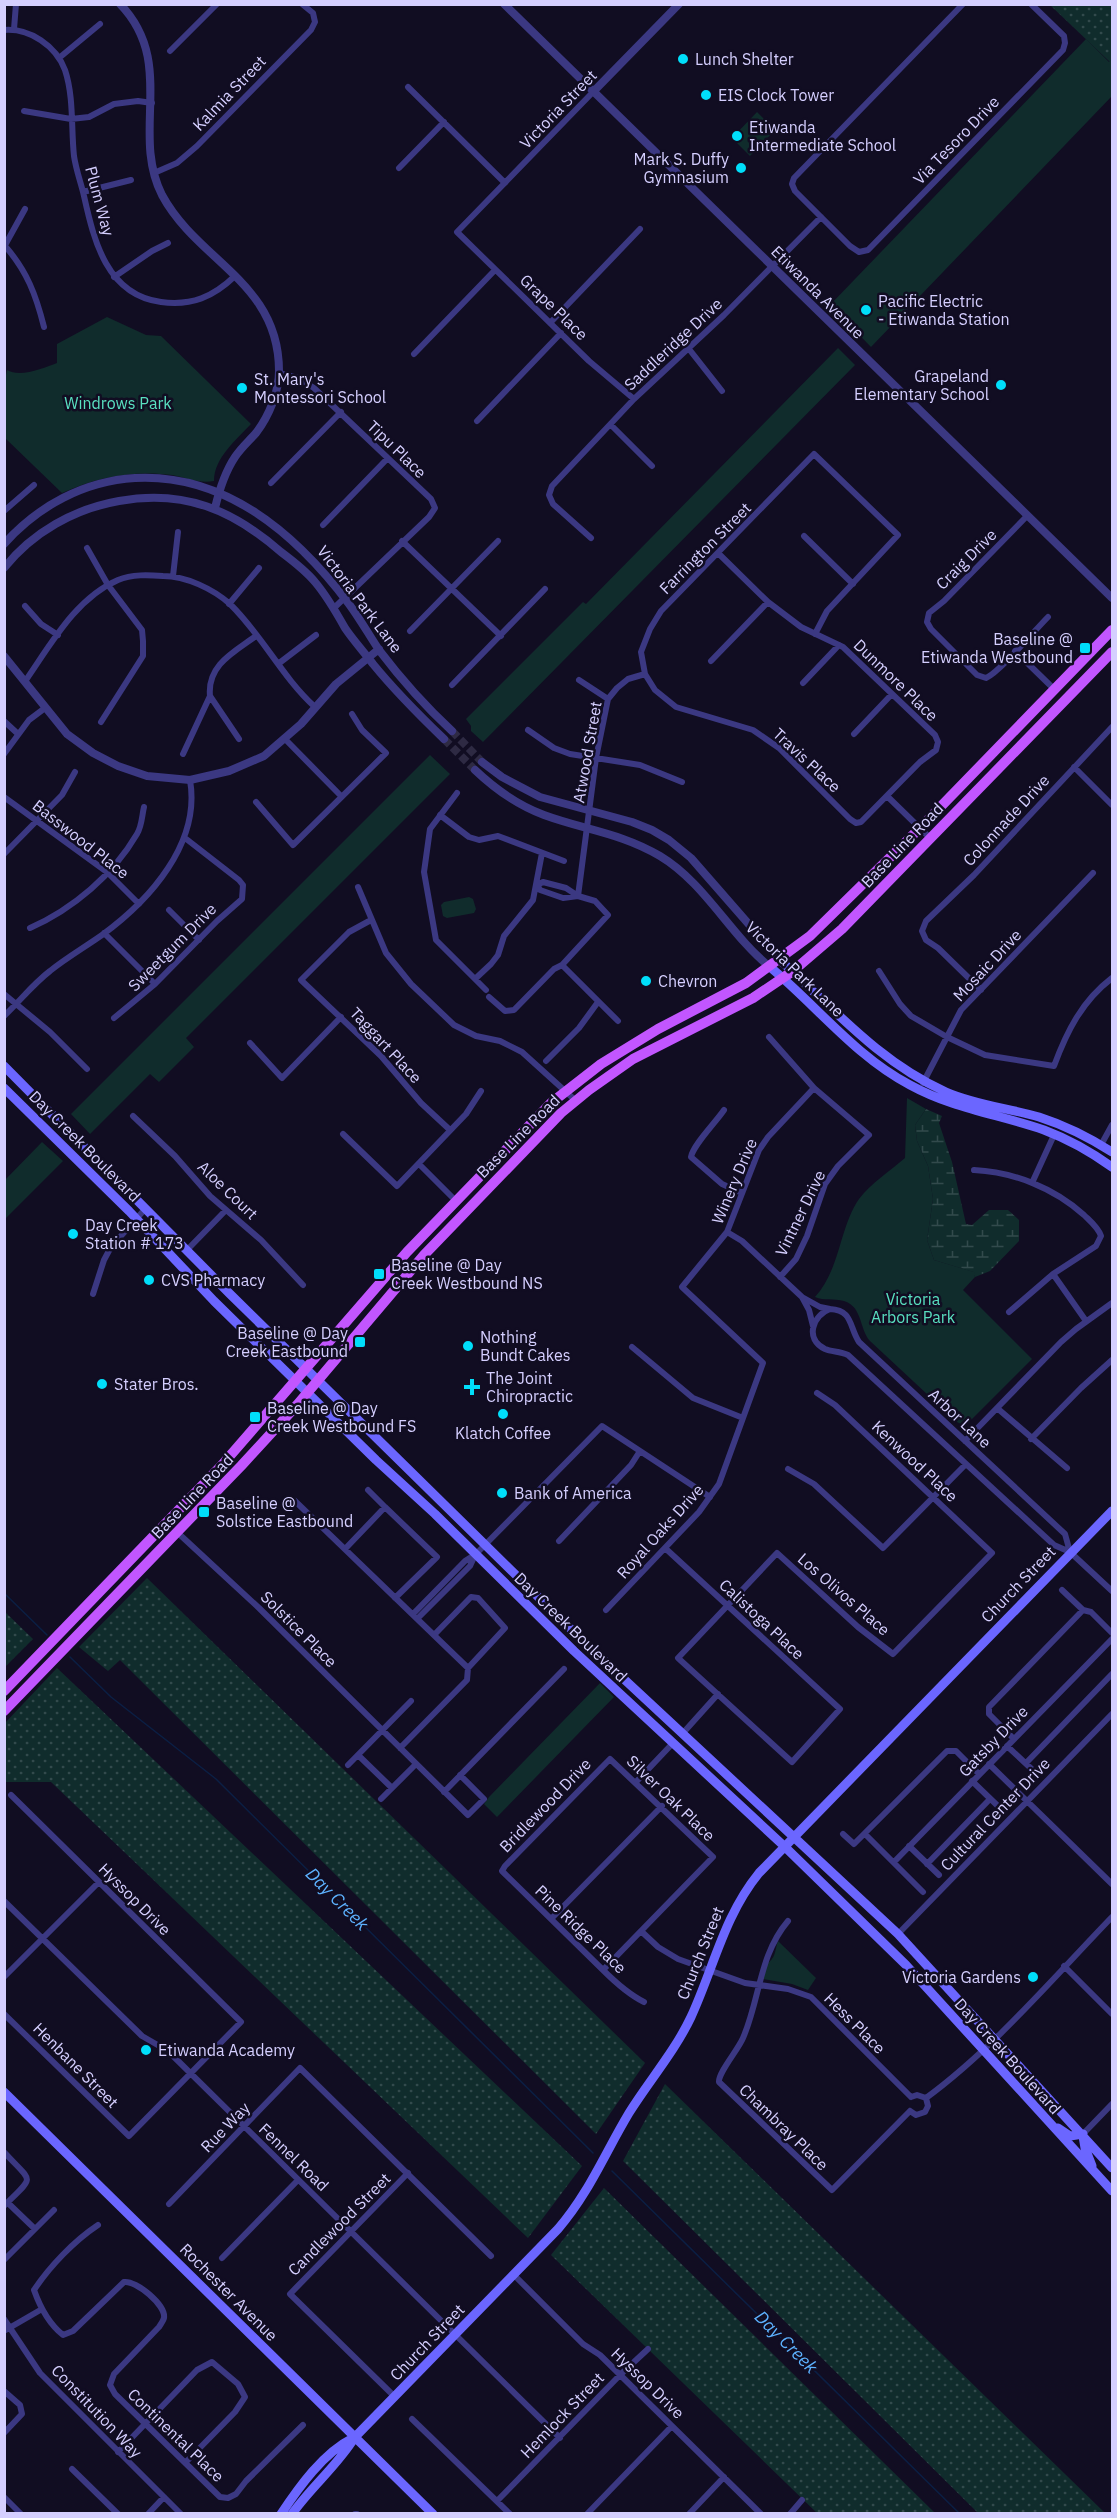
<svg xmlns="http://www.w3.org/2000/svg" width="1117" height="2518" font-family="'IBM Plex Sans',sans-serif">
	<defs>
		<pattern id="grass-dots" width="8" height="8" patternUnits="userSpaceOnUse" patternTransform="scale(1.5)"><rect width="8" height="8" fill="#102c2c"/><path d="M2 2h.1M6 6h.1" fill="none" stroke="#324a4c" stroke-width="1.8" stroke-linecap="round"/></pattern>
		<pattern id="wetland-marsh" width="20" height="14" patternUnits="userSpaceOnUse" patternTransform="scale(1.5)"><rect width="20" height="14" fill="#102c2c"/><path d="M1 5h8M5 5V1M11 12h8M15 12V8" fill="none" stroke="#324a4c"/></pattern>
	</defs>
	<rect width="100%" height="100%" fill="#110d22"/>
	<path fill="url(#grass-dots)" d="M1050,5H1112V59L1110,62Z
		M147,1578L645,2063L596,2134L120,1660L108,1671L79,1647Z
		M4,1611L33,1639L5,1667H4Z
		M57,1668L582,2166L528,2238L51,1782H5V1723Z
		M665,2084L1105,2513H978L623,2161Z
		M604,2188L935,2513H817L551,2255Z"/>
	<path fill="url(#wetland-marsh)" d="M926,1109L942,1116L939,1123L952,1162L966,1224L972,1225L989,1210H1008L1019,1220V1241L990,1271L975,1277L973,1272L934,1260L927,1240L933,1199L928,1166L917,1141L915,1125Z"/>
	<path fill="#102c2c" d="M1086,39L1109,62L1112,59V96L871,347L830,305Z
		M757,112L775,130L750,156L732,138Z
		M107,317L146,335L161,336L251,424C236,440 214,458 214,481C200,484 187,478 172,475C135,470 96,477 62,493L5,438L4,385L7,370C20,378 44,368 57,363V344Z
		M838,348L855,365L483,742L471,731V726L466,719L583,602L586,604Z
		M430,755L450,774L186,1038L194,1047L159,1082L150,1074L90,1134L71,1114Z
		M469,897L473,899L476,909L474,913L447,918L443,916L441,905L444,902Z
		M907,1098L926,1109L915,1125L917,1141L928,1166L933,1199L927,1240L934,1260L974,1272L975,1277L963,1290L1032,1359L965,1426L957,1422L870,1341C859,1329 863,1307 844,1301C834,1298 824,1301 815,1297C841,1268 839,1228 859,1199C871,1183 890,1171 905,1158Z
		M42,1142L63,1161L5,1219V1180Z
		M600,1683L614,1697L497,1817L484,1804L489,1797Z
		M778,1941L816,1978L808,1990L792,1984L763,1979L766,1964C776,1959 775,1949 778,1941Z"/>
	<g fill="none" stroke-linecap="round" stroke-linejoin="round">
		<path stroke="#0b1f44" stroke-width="1.5" d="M4,1593L47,1635
			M70,1657L111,1697L216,1779L593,2153
			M612,2171L960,2514"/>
		<path stroke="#2e2a43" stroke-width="8" stroke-dasharray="8 4" stroke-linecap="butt" d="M452,731L482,762
			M444,739L475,770"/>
		<path stroke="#3b3882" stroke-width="6" d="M963,4L794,178L792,184L795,191L850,246L859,252L868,250L1063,50L1065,43L1064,36L1031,4
			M14,29L16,4
			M4,30C30,28 56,46 65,70C74,97 71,129 74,156C76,170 81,183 84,196C94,241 107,295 161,302C192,306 213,297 235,276
			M170,51L217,4
			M59,58L100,24
			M408,87L505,183
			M593,92L457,232L589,361L634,399
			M24,111L71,119L89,117L114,104L138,101L152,103
			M399,168L444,122
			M154,173L177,163L197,146L311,30L315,22L313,13L302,4
			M83,192L131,180
			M5,246C27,271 36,295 44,327
			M4,247L25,209
			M114,277L152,251L168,243
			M550,323L640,229
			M689,349L722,391
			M414,354L495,270
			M279,373L298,378L314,388L431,499L435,508L429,517L334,608
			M477,421L561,333
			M611,425L652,466
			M271,483L341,412
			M4,511L34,485
			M1027,516L944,601L929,613L927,622L931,629L977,675L986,678C1000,672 1034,631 1048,617
			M323,525L387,459
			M804,536L853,584
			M591,538L553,504L549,495L552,486L634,399L724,315L821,217
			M402,541L501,636
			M87,548L108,585L142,630L143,641V656L101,722
			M719,554L768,602L801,627L843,647L935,735L938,742L936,750L920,762L861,822L856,823L850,819L779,748L753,730L676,707L655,690L645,674L641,652L650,629L661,611L814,454L898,535L827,611L815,634
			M173,576L178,532
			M229,604L259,568
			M25,606L41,624L58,635
			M410,631L498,541
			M1015,651L1054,689
			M711,661L768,602
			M278,664L316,635
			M26,680C51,644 76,598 118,580C132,574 149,575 163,576C186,576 213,589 230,604C262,635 282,677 315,707
			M579,680L608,699
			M803,683L839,645
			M452,685L545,589
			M210,696L239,739
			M4,721L18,734
			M528,730L554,748L570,754L640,765L682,782
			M854,734L892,694
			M285,739L341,796
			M4,754L29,720L45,708
			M183,754L210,696C207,665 234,652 256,636
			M1074,767L1112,805
			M457,793L430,829L424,872L436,940L486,990
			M887,796L929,837
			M4,797L107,872L139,904
			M256,802L293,845L386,753L362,730L352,714
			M440,815L469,837L479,840L498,836L564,861
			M4,854L62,795L75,772
			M538,886L540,890L563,898L578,896
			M358,887L386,953L411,984L454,1025L476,1036L500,1041L522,1052L575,1100
			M578,896L596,758L608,699L617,688L628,679L645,674
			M169,910L199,940
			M371,920L349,932L301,980L381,1056L421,1103L450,1130
			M30,928C73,909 113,875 137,834C142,826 142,815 144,807
			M104,933L155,984
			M562,965L618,1021
			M879,971L900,1004L911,1016L947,1037L985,1055L1054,1066C1067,1031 1082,1001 1112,978
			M475,979L491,964L498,955L504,936L533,900L542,853
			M981,990L938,948L926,940L922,931L926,921L974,875L1112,727
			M4,994L50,1032L87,1069
			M489,997L505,1011L514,1010L554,969L562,965L608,915L595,901L578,896L566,888L543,882L537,885
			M4,1016C19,1002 33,984 50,971C66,958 85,947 102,935C150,900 201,843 190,780
			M114,1018L155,984L217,921L242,899L243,885L239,880L185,838
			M769,1037L814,1088L869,1135L838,1166L825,1184L807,1236L796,1259L780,1277
			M250,1043L282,1078L341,1017
			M546,1061L579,1028L598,1002
			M923,1083L961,1010L1093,873
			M724,1110C716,1122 693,1145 691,1157L722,1184L742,1193
			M133,1116L175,1156L210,1196L261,1240L303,1285
			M343,1134L397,1186L466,1114L481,1091
			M1101,1145L1112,1125
			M419,1164L455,1200
			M974,1170C1014,1172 1054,1188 1084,1215C1090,1221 1098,1227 1101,1236L1096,1246L1053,1274L1009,1312
			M1032,1183L1054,1135
			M727,1232L742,1241L802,1297
			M187,1250L226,1210
			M1053,1274L1086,1321
			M93,1294L104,1260L111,1247L146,1208
			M830,1309C853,1310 849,1327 859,1342L1065,1534L1070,1552L1054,1545L848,1355C840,1351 832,1352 825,1349C804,1339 813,1315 830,1309Z
			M813,1326L809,1310L802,1297L820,1307L830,1309
			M632,1347L693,1398L743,1418
			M997,1408L1067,1468
			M1031,1439L1081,1388L1112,1360
			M965,1441L1061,1342L1076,1329L1112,1303
			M788,1469L814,1484L883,1548L966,1464
			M368,1490L385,1507
			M295,1501L468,1668L467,1680L400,1748
			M178,1533L259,1608L468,1815L484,1799L460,1775
			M559,1541L631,1465L640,1451
			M665,1548L840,1709L792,1762L678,1658L777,1553L858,1627L893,1654L992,1553L835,1405L817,1393
			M345,1549L385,1507L437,1557L395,1598
			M1070,1552L1112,1591
			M1062,1590L1083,1610L1091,1612L1112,1633
			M606,1610L699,1512L719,1484L763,1363L682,1287L727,1232L759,1150L768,1137L814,1088
			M413,1614L465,1561L476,1554L602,1426L710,1497
			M417,1619L470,1566L475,1555
			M434,1635L471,1597L478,1598L505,1628L468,1668
			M683,1733L718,1694
			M1014,1739L989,1714V1707L1083,1610
			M1007,1746L1037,1774
			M358,1755L392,1788
			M1026,1763L1112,1674
			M989,1764L1112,1884
			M348,1765L411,1701
			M972,1781L1002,1810
			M636,1782L673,1743
			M444,1792L564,1669
			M381,1799L416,1764
			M843,1834L854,1844L947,1751H956L979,1774
			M865,1834L923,1892
			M909,1846L939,1875
			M894,1862L1112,1639
			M927,1864L990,1799
			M4,1901L142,2036L168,2051L560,2438
			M551,1919L662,1806
			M788,1921C759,1955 760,1999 743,2038C738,2050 718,2073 719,2082L832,2190L910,2111
			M641,1931L658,1947L678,1959L745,1983L788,1989L811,1997L911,2097
			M898,1934L1112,1714
			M1064,1966L1112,2014
			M603,1970L713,1857L610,1759L505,1866L502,1871L603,1970C615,1982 628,1994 644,2002
			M4,1977L99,1882
			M4,2014L129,2136L241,2022L11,1795
			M911,2097L917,2095L926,2098
			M926,2098C994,2048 1053,1978 1112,1917
			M910,2111L916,2115L925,2112L928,2106L926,2098
			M1083,2134L1112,2104
			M4,2152C33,2184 36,2174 4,2206
			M8,2203L35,2229
			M169,2204L300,2068L491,2256
			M98,2225C74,2241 50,2266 34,2290C40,2307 48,2323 63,2335L73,2331L124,2282C136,2280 166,2305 164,2318C163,2321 161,2324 159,2327L114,2374L110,2385L115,2394L220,2497L228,2498L236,2494L246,2481L303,2425
			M222,2258L298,2180
			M4,2260L54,2210
			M513,2274L583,2344L600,2355L761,2514
			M4,2319L40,2373L181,2514
			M4,2331L42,2309
			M4,2391L20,2405L22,2414L4,2433
			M395,2397L290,2294L408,2173
			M412,2419L510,2514
			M118,2452L197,2370L212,2362L238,2384L245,2397L235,2412L186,2462
			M72,2469L118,2514
			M4,2497L21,2514
			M497,2501L620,2375L648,2349
			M148,2514L164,2497
			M355,2514H357
			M587,2514L672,2426
			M689,2514L724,2477
			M790,2514L802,2500"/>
		<path stroke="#3b3882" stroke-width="8" d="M120,4C177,63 130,132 162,195C198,262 279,282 279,371C279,392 269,416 256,433C249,441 241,448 235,457C225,472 219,491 215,508
			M504,4L1112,598
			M593,92L679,4
			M4,544C38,506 84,481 135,478C227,473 297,535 349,604C360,619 369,635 379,650C401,679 425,706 452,731
			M4,568C33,532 74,509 119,501C184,489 233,510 281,552C293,561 306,571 315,582C327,596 336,612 345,628C353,640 364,652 373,664C395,691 419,715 444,739
			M4,656L67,734L93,753L118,766L147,776L190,780L229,771L264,756L301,724L336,684L379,649
			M482,762L502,777L540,797L632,822L652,830L669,840L691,858L780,960
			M475,770C495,789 517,805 544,815C585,830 621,833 660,856C705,883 730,935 770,967"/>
		<path stroke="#6b66ff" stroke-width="9" d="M780,960C833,1008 879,1062 946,1092C976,1105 1008,1108 1039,1117C1064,1125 1090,1138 1112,1152
			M770,967C817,1006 855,1056 910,1085C954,1109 998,1114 1044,1130C1068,1139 1091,1152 1112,1167
			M4,1066L230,1294L583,1641L898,1934L1112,2168
			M4,1088L129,1211L214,1301L376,1460L435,1514L574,1651L784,1846L906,1965L1112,2191
			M4,2092L433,2514
			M1058,2128L1070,2136L1083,2134
			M1083,2136L1085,2148L1092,2166
			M281,2514C299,2487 323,2453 353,2438
			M292,2514C311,2487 338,2465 355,2437L558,2229C589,2193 605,2153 629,2113C649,2081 675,2051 691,2017C714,1967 724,1916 759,1873L1112,1511"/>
		<path stroke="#c256ff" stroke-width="10" d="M4,1691L222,1465L407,1252L551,1103L601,1064L658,1029L746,983L810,936L920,828L1112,630
			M4,1711L241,1466L297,1405L424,1255L561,1113L589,1090L633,1059L753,998L793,971L842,929L1112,652"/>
	</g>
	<g fill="#00defa" stroke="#110d22" stroke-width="2">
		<circle cx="683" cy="59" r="6"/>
		<circle cx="706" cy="95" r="6"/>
		<circle cx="737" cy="136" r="6"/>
		<circle cx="741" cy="168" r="6"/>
		<circle cx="866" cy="310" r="6"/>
		<circle cx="1001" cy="385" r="6"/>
		<circle cx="242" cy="388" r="6"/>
		<rect x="1079" y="642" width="12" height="12" rx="3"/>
		<circle cx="646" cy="981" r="6"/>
		<circle cx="73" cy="1234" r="6"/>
		<rect x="373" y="1268" width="12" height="12" rx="3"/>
		<circle cx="149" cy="1280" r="6"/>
		<rect x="354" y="1336" width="12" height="12" rx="3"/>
		<circle cx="468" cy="1346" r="6"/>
		<circle cx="102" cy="1384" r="6"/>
		<path d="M469 1378h6v6h6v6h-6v6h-6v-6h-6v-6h6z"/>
		<circle cx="503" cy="1414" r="6"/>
		<rect x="249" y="1411" width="12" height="12" rx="3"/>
		<circle cx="502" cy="1493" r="6"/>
		<rect x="198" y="1506" width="12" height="12" rx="3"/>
		<circle cx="1033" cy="1977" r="6"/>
		<circle cx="146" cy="2050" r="6"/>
	</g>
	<g text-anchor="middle" stroke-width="5" stroke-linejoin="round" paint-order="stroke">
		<g font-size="16" fill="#d5cfff" stroke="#110d22" text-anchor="start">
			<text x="695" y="65">Lunch Shelter</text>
			<text x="718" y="101">EIS Clock Tower</text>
			<text x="749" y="133">Etiwanda<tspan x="749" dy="18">Intermediate School</tspan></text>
			<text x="729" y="165" text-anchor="end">Mark S. Duffy<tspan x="729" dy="18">Gymnasium</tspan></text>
			<text x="878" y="307">Pacific Electric<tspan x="878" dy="18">- Etiwanda Station</tspan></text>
			<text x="989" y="382" text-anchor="end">Grapeland<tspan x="989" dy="18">Elementary School</tspan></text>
			<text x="254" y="385">St. Mary's<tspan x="254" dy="18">Montessori School</tspan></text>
			<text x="1073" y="645" text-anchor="end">Baseline @<tspan x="1073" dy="18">Etiwanda Westbound</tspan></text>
			<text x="658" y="987">Chevron</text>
			<text x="85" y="1231">Day Creek<tspan x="85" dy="18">Station # 173</tspan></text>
			<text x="391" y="1271">Baseline @ Day<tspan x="391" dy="18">Creek Westbound NS</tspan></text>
			<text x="161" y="1286">CVS Pharmacy</text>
			<text x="348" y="1339" text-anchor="end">Baseline @ Day<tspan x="348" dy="18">Creek Eastbound</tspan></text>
			<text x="480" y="1343">Nothing<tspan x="480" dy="18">Bundt Cakes</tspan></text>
			<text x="486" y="1384">The Joint<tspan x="486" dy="18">Chiropractic</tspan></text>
			<text x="114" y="1390">Stater Bros.</text>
			<text x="267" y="1414">Baseline @ Day<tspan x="267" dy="18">Creek Westbound FS</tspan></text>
			<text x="503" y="1439" text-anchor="middle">Klatch Coffee</text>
			<text x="514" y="1499">Bank of America</text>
			<text x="216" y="1509">Baseline @<tspan x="216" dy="18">Solstice Eastbound</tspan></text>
			<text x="1021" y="1983" text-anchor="end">Victoria Gardens</text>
			<text x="158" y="2056">Etiwanda Academy</text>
		</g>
		<g font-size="16" fill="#d5cfff" stroke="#110d22">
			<text transform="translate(229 93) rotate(-46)" y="6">Kalmia Street</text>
			<text transform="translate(558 109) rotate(-46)" y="6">Victoria Street</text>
			<text transform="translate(956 140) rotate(-46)" y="6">Via Tesoro Drive</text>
			<text transform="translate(100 201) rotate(75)" y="6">Plum Way</text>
			<text transform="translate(818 292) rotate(45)" y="6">Etiwanda Avenue</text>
			<text transform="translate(554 307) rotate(44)" y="6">Grape Place</text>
			<text transform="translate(673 344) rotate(-43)" y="6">Saddleridge Drive</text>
			<text transform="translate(397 449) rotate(44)" y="6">Tipu Place</text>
			<text transform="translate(705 548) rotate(-45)" y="6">Farrington Street</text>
			<text transform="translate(966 559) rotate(-45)" y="6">Craig Drive</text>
			<text transform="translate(360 599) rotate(53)" y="6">Victoria Park Lane</text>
			<text transform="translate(896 680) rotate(44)" y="6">Dunmore Place</text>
			<text transform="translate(587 752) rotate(-80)" y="6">Atwood Street</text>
			<text transform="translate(807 760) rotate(43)" y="6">Travis Place</text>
			<text transform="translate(1006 820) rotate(-47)" y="6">Colonnade Drive</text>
			<text transform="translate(81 839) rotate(38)" y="6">Basswood Place</text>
			<text transform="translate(902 845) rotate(-46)" y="6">Base Line Road</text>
			<text transform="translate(172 947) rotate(-45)" y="6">Sweetgum Drive</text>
			<text transform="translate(987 965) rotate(-47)" y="6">Mosaic Drive</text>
			<text transform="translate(795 969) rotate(44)" y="6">Victoria Park Lane</text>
			<text transform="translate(386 1045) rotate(47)" y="6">Taggart Place</text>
			<text transform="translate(518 1136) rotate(-45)" y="6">Base Line Road</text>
			<text transform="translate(85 1146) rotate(45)" y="6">Day Creek Boulevard</text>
			<text transform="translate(734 1181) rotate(-67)" y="6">Winery Drive</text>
			<text transform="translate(228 1190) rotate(44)" y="6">Aloe Court</text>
			<text transform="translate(800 1213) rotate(-64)" y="6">Vintner Drive</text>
			<text transform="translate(960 1418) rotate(43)" y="6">Arbor Lane</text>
			<text transform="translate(915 1461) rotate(43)" y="6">Kenwood Place</text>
			<text transform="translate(192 1496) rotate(-46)" y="6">Base Line Road</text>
			<text transform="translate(660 1531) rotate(-48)" y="6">Royal Oaks Drive</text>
			<text transform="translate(1018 1584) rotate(-46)" y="6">Church Street</text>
			<text transform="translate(844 1594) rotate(41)" y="6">Los Olivos Place</text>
			<text transform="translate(762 1619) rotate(43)" y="6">Calistoga Place</text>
			<text transform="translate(571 1627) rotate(44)" y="6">Day Creek Boulevard</text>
			<text transform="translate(299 1629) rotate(45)" y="6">Solstice Place</text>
			<text transform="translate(993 1741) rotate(-46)" y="6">Gatsby Drive</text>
			<text transform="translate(671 1798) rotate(44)" y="6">Silver Oak Place</text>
			<text transform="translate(545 1805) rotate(-46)" y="6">Bridlewood Drive</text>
			<text transform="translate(995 1814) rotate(-46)" y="6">Cultural Center Drive</text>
			<text transform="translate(135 1899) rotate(45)" y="6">Hyssop Drive</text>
			<text transform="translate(581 1929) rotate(44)" y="6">Pine Ridge Place</text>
			<text transform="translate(700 1953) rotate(-68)" y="6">Church Street</text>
			<text transform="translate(855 2023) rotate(45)" y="6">Hess Place</text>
			<text transform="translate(1008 2056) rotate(48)" y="6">Day Creek Boulevard</text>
			<text transform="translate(76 2065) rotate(45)" y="6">Henbane Street</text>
			<text transform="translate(225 2127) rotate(-46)" y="6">Rue Way</text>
			<text transform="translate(784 2127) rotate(44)" y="6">Chambray Place</text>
			<text transform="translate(294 2157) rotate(44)" y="6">Fennel Road</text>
			<text transform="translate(339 2224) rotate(-45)" y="6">Candlewood Street</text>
			<text transform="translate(229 2292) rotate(45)" y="6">Rochester Avenue</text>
			<text transform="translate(427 2342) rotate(-46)" y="6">Church Street</text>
			<text transform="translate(648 2383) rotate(44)" y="6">Hyssop Drive</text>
			<text transform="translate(97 2411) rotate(46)" y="6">Constitution Way</text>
			<text transform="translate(562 2415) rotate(-46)" y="6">Hemlock Street</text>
			<text transform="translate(176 2435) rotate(44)" y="6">Continental Place</text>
		</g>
		<g font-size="16" fill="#59e0c0" stroke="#110d22">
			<text x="118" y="409">Windrows Park</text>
			<text x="913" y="1305">Victoria<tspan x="913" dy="18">Arbors Park</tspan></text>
		</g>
		<g font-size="18" font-style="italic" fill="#5db2ff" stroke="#110d22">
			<text transform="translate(337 1899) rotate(45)" y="6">Day Creek</text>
			<text transform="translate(786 2342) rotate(45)" y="6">Day Creek</text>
		</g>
	</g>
	<rect width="1117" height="2518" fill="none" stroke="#d5cfff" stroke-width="12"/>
</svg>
